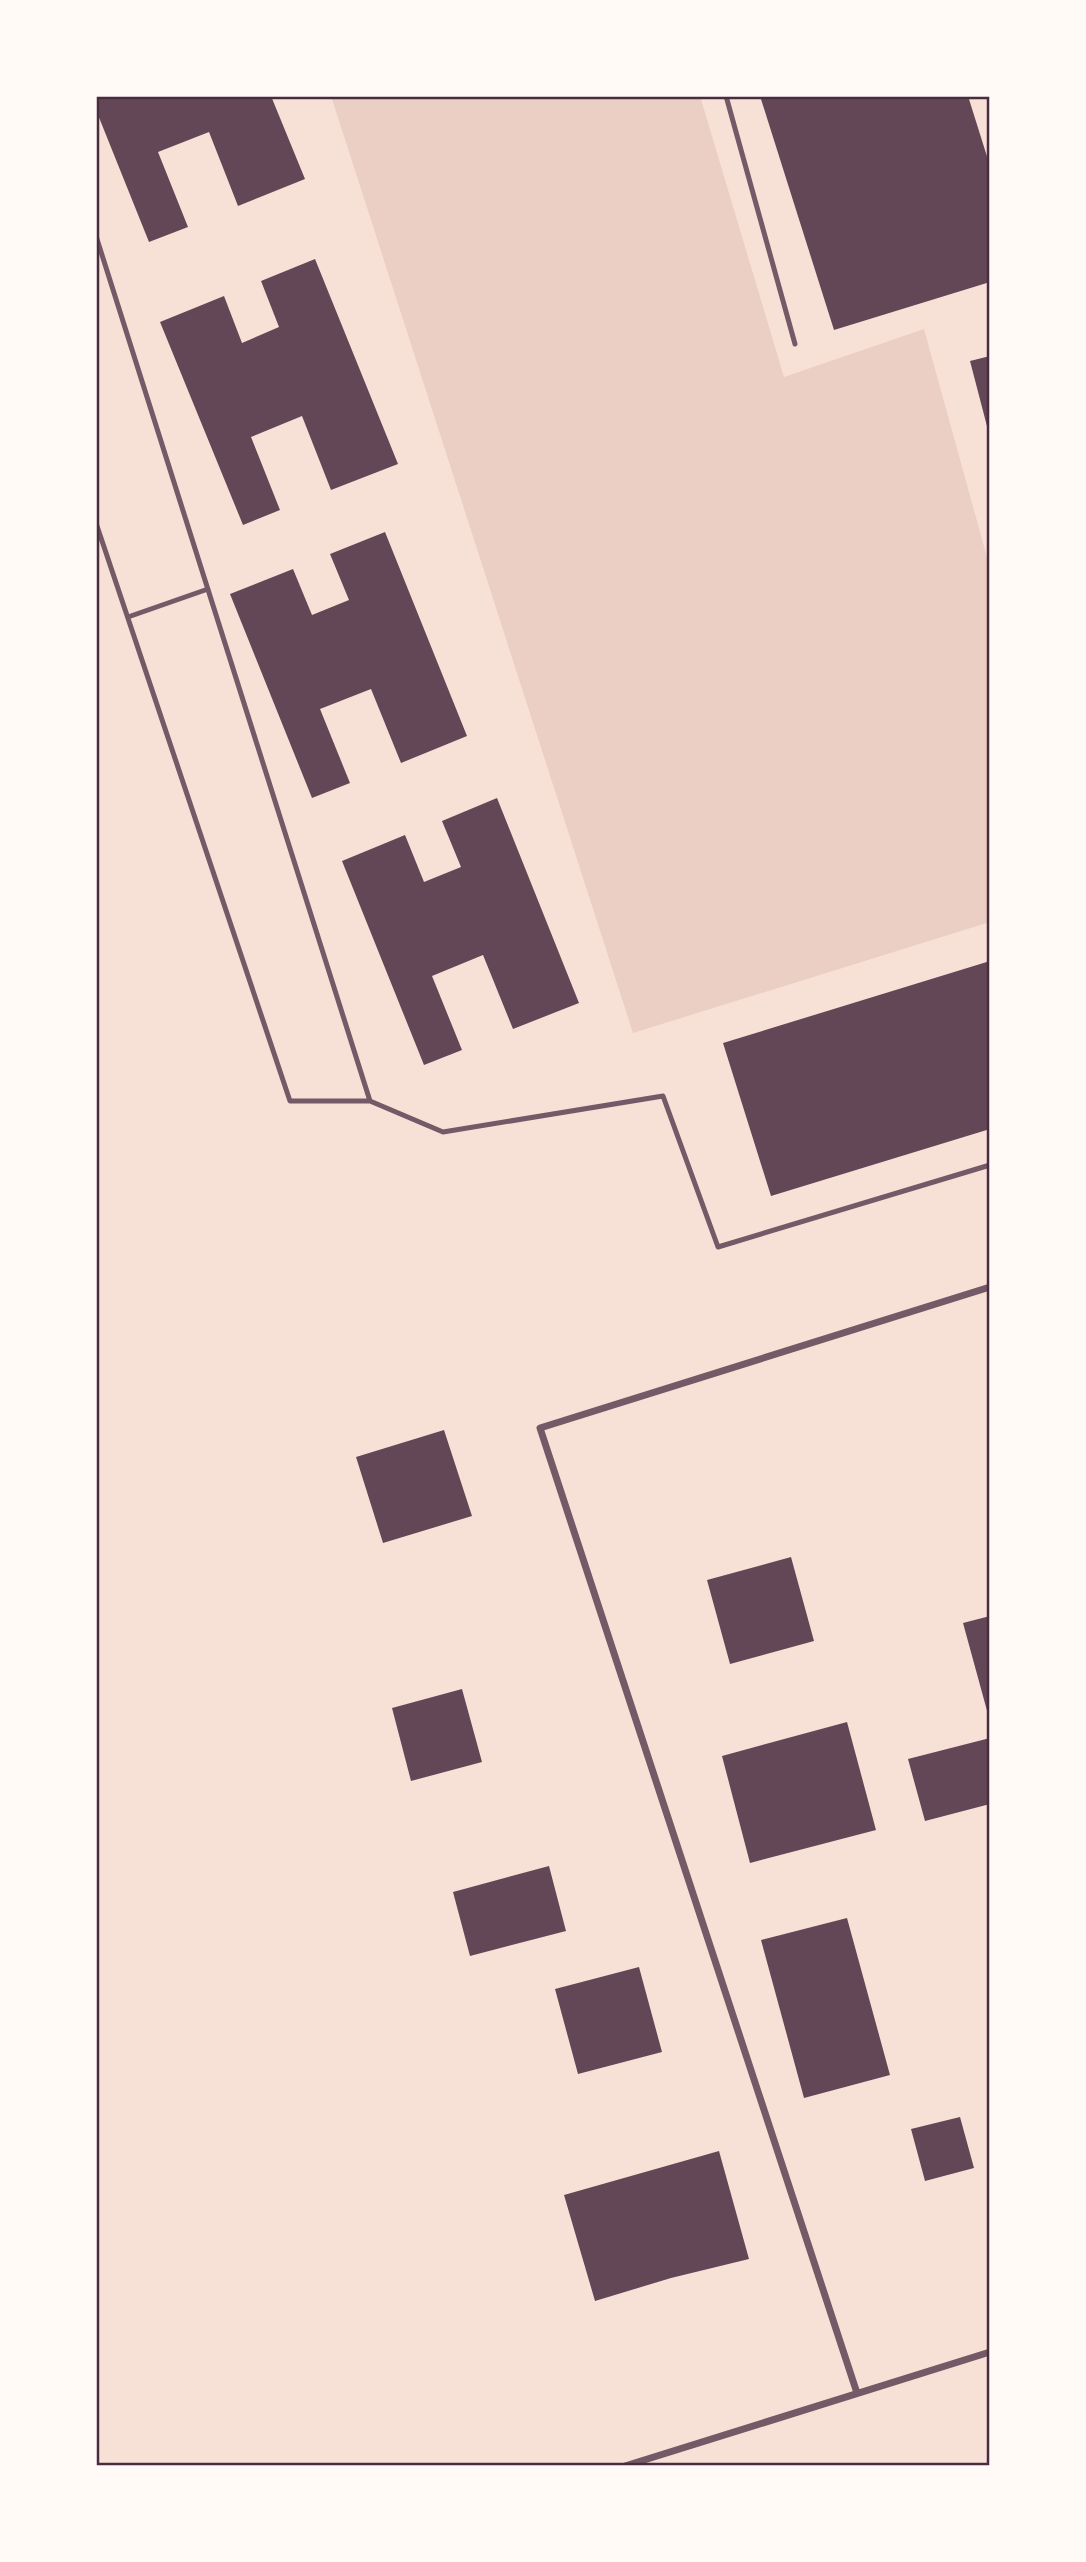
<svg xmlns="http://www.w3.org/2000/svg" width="1086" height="2562" font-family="Roboto,sans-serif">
	<rect width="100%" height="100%" fill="#f7e1d7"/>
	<path fill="#ebcfc5" d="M331,96H700L784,377L924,329L990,568V922L633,1033Z"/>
	<path fill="#644757" d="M96,96H271L305,179L238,206L209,132L158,152L188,227L149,242L96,110Z
		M760,96H968L990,166V282L834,330Z
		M315,259L398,464L331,490L302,416L251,437L280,510L243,525L160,322L224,296L242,343L279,327L261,281Z
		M990,356V434H989L970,361Z
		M385,532L467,736L401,763L371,689L320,709L350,783L312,798L230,594L293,569L312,615L349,600L330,554Z
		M497,798L579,1003L513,1029L483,955L432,976L462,1050L424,1065L342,861L405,835L424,882L461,867L442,821Z
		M990,961V1129L771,1196L723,1043Z
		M444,1430L472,1516L383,1543L356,1457Z
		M791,1557L814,1641L730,1664L707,1580Z
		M990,1616V1718H989L963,1623Z
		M462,1689L482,1762L411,1781L392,1708Z
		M847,1722L876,1830L750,1863L722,1756Z
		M990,1738V1804L925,1821L908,1759Z
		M549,1866L566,1931L470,1956L453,1892Z
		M847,1918L890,2075L804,2098L761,1940Z
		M639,1967L662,2052L578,2074L555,1989Z
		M960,2117L974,2168L925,2181L911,2129Z
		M719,2151L749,2259L671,2278L595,2301L564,2195Z"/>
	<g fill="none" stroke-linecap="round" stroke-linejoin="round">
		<path stroke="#755966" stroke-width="5" d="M726,96L795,344
			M96,236L370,1101
			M96,523L290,1101H370L443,1132L663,1096L718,1247L990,1165
			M128,617L208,589"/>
		<path stroke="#755966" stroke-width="7" d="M857,2393L540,1428L990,1287
			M625,2466L990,2352"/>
	</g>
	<rect width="1086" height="2562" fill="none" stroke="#fffaf5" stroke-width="196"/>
	<rect x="98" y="98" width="890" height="2366" fill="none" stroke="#4a2c40" stroke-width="2.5"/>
</svg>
